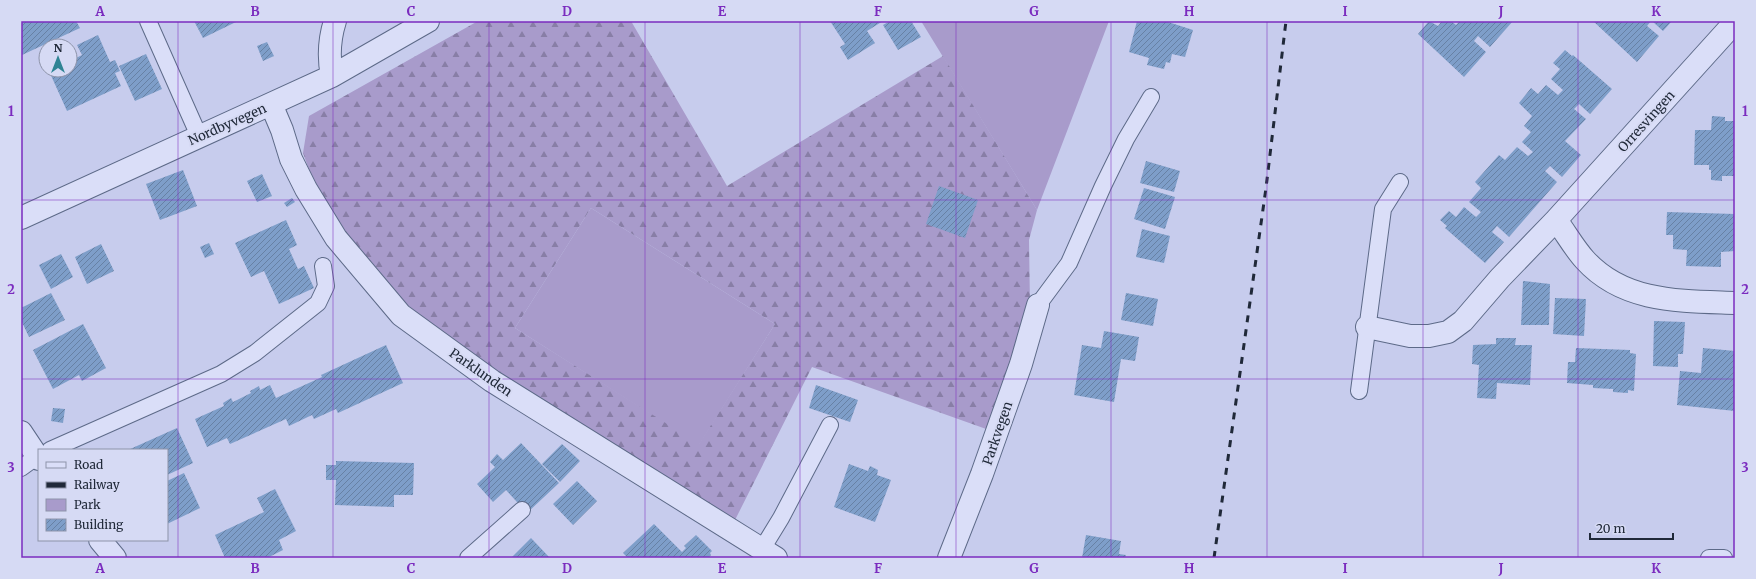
<svg xmlns="http://www.w3.org/2000/svg" width="1756" height="579" font-family="Merriweather,serif">
	<defs>
		<pattern id="forest-firs" width="22" height="20" patternUnits="userSpaceOnUse"><rect width="22" height="20" fill="#a89bcb"/><path d="M5 1l3.5 6h-7zM16 11l3.5 6h-7z" fill="#887ea6"/></pattern>
		<pattern id="building-hatch" width="6" height="6" patternUnits="userSpaceOnUse"><rect width="6" height="6" fill="#7e9ec9"/><path d="M-1 1l2-2M0 6l6-6M5 7l2-2" fill="none" stroke="#6781a4"/></pattern>
	</defs>
	<rect width="100%" height="100%" fill="#c7cced"/>
	<path fill="#a89bcb" d="M921,21H1109L1037,210Z
		M591,208L775,324L699,445L515,328Z"/>
	<path fill="url(#forest-firs)" fill-rule="evenodd" d="M478,21H631L727,186L943,56L1037,210L1029,240L1030,306L989,430L812,367L734,522L488,367L427,323L382,281L330,219L315,186L303,153L309,116ZM591,208L775,324L699,444L515,328Z"/>
	<path fill="url(#building-hatch)" d="M21,21H76L80,28L22,55Z
		M194,21H238L203,38Z
		M830,21H883L867,31L875,43L848,60L840,47L845,44Z
		M890,21H911L921,37L898,50L883,25Z
		M1137,21H1165L1193,30L1185,57L1172,54L1170,63L1166,62L1164,69L1147,65L1149,58L1129,52Z
		M1429,21L1438,26L1442,21H1451L1456,25L1460,21H1513L1490,47L1478,36L1474,41L1486,52L1464,77L1418,34Z
		M1593,21H1651L1647,26L1659,36L1637,62Z
		M1652,21H1672L1663,31Z
		M98,35L110,62L115,60L120,71L115,73L121,86L67,111L49,71L70,70V61L82,55L77,45Z
		M267,42L274,56L263,61L257,46Z
		M1565,50L1572,56L1573,55L1612,89L1590,114L1579,104L1574,109L1586,119L1565,141L1581,155L1562,177L1550,166L1545,171L1557,182L1509,237L1497,226L1492,232L1504,242L1485,263L1445,228L1447,226L1440,220L1449,211L1456,217L1464,207L1476,217L1481,212L1469,202L1481,188L1475,182L1499,155L1505,160L1517,147L1528,156L1533,152L1522,142L1531,132L1524,126L1532,116L1519,103L1531,88L1538,94L1546,85L1558,95L1563,90L1551,79L1560,69L1553,63Z
		M146,54L162,89L135,101L119,66Z
		M1712,116L1725,117V121H1735V176H1722V181L1711,180V170H1709V165H1694L1695,130H1711Z
		M1146,161L1180,171L1174,192L1140,183Z
		M183,170L197,206L160,220L146,184Z
		M262,174L272,196L257,202L247,181Z
		M939,186L978,200L965,238L926,224Z
		M1144,188L1175,197L1165,229L1134,219Z
		M292,198L295,202L287,207L284,203Z
		M1667,212L1735,214V251L1721,252V267L1686,266L1687,250L1673,249V235H1666Z
		M286,220L297,245L289,249L298,269L304,266L314,288L279,304L264,271L251,277L235,243Z
		M1142,229L1170,236L1164,263L1136,257Z
		M209,243L214,254L205,258L200,247Z
		M101,244L114,271L87,284L75,257Z
		M61,254L73,277L51,289L39,265Z
		M1523,281L1550,284L1549,325H1521Z
		M51,293L65,320L29,337L21,320V308Z
		M1126,293L1158,299L1153,326L1121,320Z
		M1555,298L1586,299L1584,336L1553,334Z
		M1654,321L1685,322L1683,354H1678V367L1653,366Z
		M83,324L106,368L82,381L79,375L53,389L33,350Z
		M1104,331L1139,337L1135,361L1121,359L1114,402L1074,395L1082,345L1101,348Z
		M1496,338H1516L1515,345H1532L1530,385L1497,383L1496,399L1477,398L1479,365L1472,364L1473,345L1496,344Z
		M386,345L403,383L338,413L336,409L314,419L312,415L289,426L286,419L230,444L227,438L207,447L195,419L224,406L223,403L231,398L233,402L251,393L250,391L259,386L260,390L270,385L276,398L322,377L321,375Z
		M1576,348L1630,350V353L1636,354L1634,391L1628,390V393L1613,392V389L1593,388V385L1567,383L1568,362H1575Z
		M1703,348L1735,351V411L1677,405L1680,371L1701,373Z
		M816,385L858,400L850,422L809,408Z
		M53,408L65,409L63,423L51,421Z
		M177,428L193,463L167,475V450H128Z
		M521,443L559,483L527,513L506,490L493,502L477,484L495,467L490,462L497,454L503,460Z
		M562,444L580,461L560,482L542,464Z
		M336,461L414,463L413,495H394V507L335,505L336,480H326V465H336Z
		M849,464L868,471L870,466L878,470L877,475L891,480L875,522L834,507Z
		M184,473L200,508L167,524V481Z
		M577,481L597,501L573,525L553,504Z
		M275,489L296,531L279,540L283,550L267,558H225L215,535L264,512L257,498Z
		M654,524L682,552L686,548L684,546L696,535L712,551L710,553L711,555L708,558H628L623,553Z
		M1086,535L1121,541L1119,554L1126,555L1125,558H1082Z
		M531,538L550,558H511Z"/>
	<g fill="none" stroke-linecap="round" stroke-linejoin="round">
		<g stroke="#5d6a88" stroke-width="18">
			<path id="service" d="M148,21L199,136
				M1038,305L1069,263L1103,186L1126,139L1151,97
				M1359,391L1383,209L1400,182
				M50,450L221,374L255,353L318,303L326,286L323,266
				M21,468L39,455
				M762,549L781,518L830,425
				M468,558L522,510
				M1709,558H1724"/>
		</g>
		<g stroke="#5d6a88" stroke-width="24">
			<path id="minor" d="M332,76C328,56 329,40 335,21
				M271,104L282,130L291,159L306,189L336,238L401,315L492,381L776,558
				M21,218L332,76L428,21
				M1556,220C1566,233 1574,248 1585,260C1624,303 1681,301 1735,303
				M1367,327L1410,336H1429L1448,332L1463,321L1500,278L1556,220L1735,22
				M21,432L39,459
				M100,540L115,558
				M949,558L982,474L1021,364L1038,305"/>
		</g>
		<use href="#service" stroke="#dadef8" stroke-width="16"/>
		<use href="#minor" stroke="#dadef8" stroke-width="22"/>
		<path stroke="#202939" stroke-width="3" stroke-dasharray="7 7" stroke-linecap="butt" d="M1214,558L1266,188L1286,21"/>
	</g>
	<path fill="none" stroke="#7b2cbf" stroke-width="1" stroke-opacity="0.55" d="M178,21V558M333,21V558M489,21V558M645,21V558M800,21V558M956,21V558M1111,21V558M1267,21V558M1423,21V558M1578,21V558M21,200H1735M21,379H1735"/>
	<g text-anchor="middle" stroke-width="4" stroke-linejoin="round" paint-order="stroke">
		<g font-size="13" fill="#202939" stroke="#d6daf4">
			<text transform="translate(1646 121) rotate(-48)" y="5">Orresvingen</text>
			<text transform="translate(227 124) rotate(-24)" y="5">Nordbyvegen</text>
			<text transform="translate(481 372) rotate(35)" y="5">Parklunden</text>
			<text transform="translate(997 433) rotate(-71)" y="5">Parkvegen</text>
		</g>
	</g>
	<rect width="1756" height="579" fill="none" stroke="#d6daf4" stroke-width="44"/>
	<rect x="38" y="449" width="130" height="92" fill="#d6daf4" stroke="#8d93a9"/>
	<rect x="46" y="462" width="20" height="6" fill="#dadef8" stroke="#8d93a9"/>
	<text x="74" y="469" font-size="12" fill="#202939">Road</text>
	<rect x="46" y="482" width="20" height="6" fill="#202939" stroke="#8d93a9"/>
	<text x="74" y="489" font-size="12" fill="#202939">Railway</text>
	<rect x="46" y="499" width="20" height="12" fill="#a89bcb" stroke="#8d93a9"/>
	<text x="74" y="509" font-size="12" fill="#202939">Park</text>
	<rect x="46" y="519" width="20" height="12" fill="url(#building-hatch)" stroke="#8d93a9"/>
	<text x="74" y="529" font-size="12" fill="#202939">Building</text>
	<g transform="translate(58 58)"><circle r="19" fill="#d6daf4" stroke="#8d93a9"/>
	<path d="M0-3L7 15L0 10L-7 15Z" fill="#2f8494"/>
	<text y="-6" font-size="11" font-weight="bold" text-anchor="middle" fill="#202939">N</text>
	</g>
	<path d="M1590 533v6h83v-6" fill="none" stroke="#202939" stroke-width="2"/>
	<text x="1596" y="533" font-size="12" fill="#202939" stroke="#d6daf4" stroke-width="3" paint-order="stroke">20 m</text>
	<rect x="22" y="22" width="1712" height="535" fill="none" stroke="#7b2cbf" stroke-width="1.5"/>
	<g font-size="13" text-anchor="middle" font-weight="bold" fill="#7b2cbf">
		<text x="100" y="16">A</text>
		<text x="255" y="16">B</text>
		<text x="411" y="16">C</text>
		<text x="567" y="16">D</text>
		<text x="722" y="16">E</text>
		<text x="878" y="16">F</text>
		<text x="1034" y="16">G</text>
		<text x="1189" y="16">H</text>
		<text x="1345" y="16">I</text>
		<text x="1501" y="16">J</text>
		<text x="1656" y="16">K</text>
		<text x="11" y="116">1</text>
		<text x="1745" y="116">1</text>
		<text x="11" y="294">2</text>
		<text x="1745" y="294">2</text>
		<text x="11" y="472">3</text>
		<text x="1745" y="472">3</text>
		<text x="100" y="573">A</text>
		<text x="255" y="573">B</text>
		<text x="411" y="573">C</text>
		<text x="567" y="573">D</text>
		<text x="722" y="573">E</text>
		<text x="878" y="573">F</text>
		<text x="1034" y="573">G</text>
		<text x="1189" y="573">H</text>
		<text x="1345" y="573">I</text>
		<text x="1501" y="573">J</text>
		<text x="1656" y="573">K</text>
	</g>
</svg>
